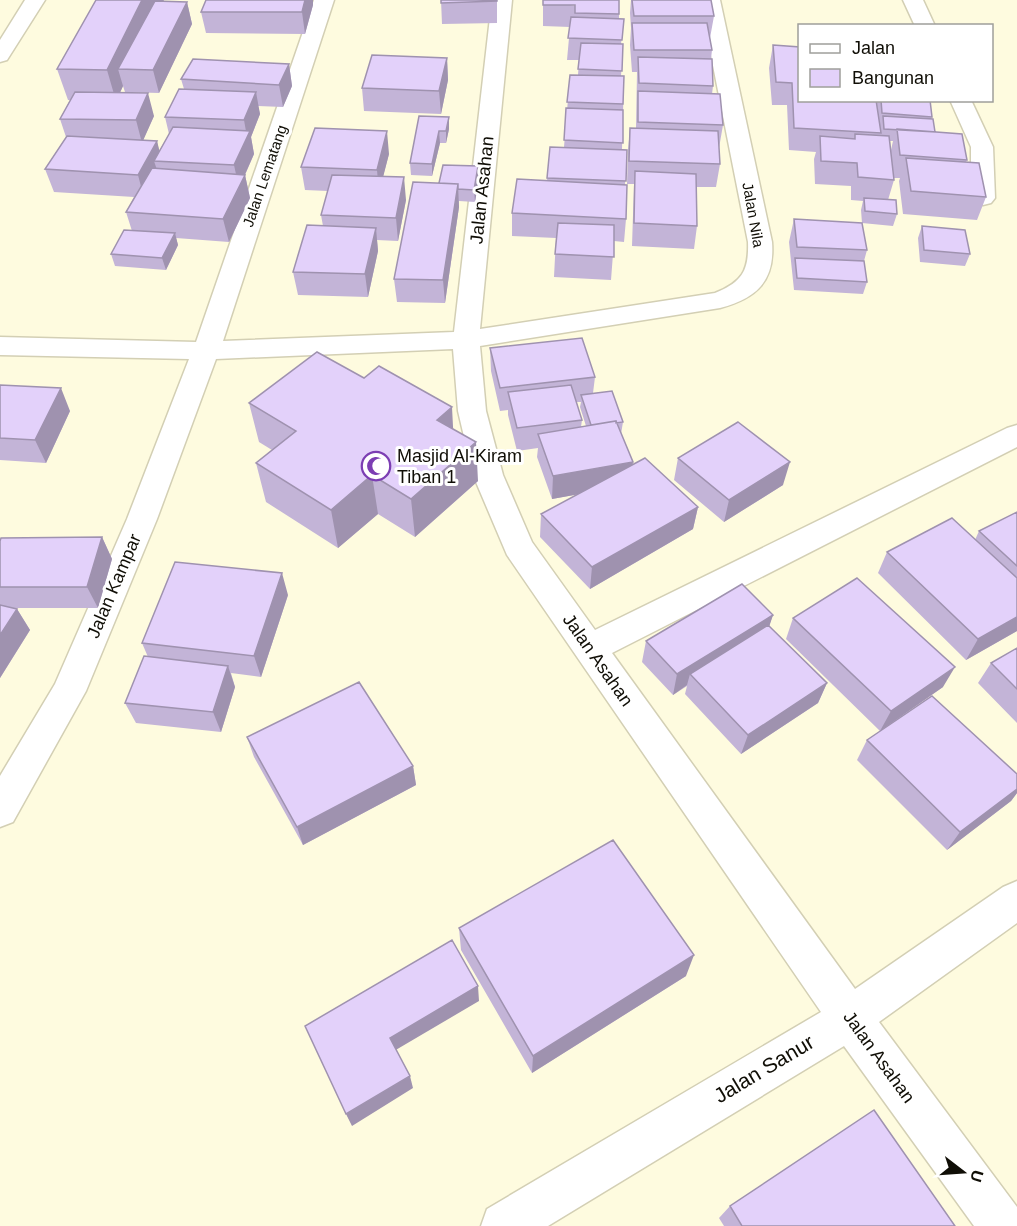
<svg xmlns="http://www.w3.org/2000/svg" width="1017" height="1226" font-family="Helvetica,sans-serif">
	<rect width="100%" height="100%" fill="#fefbdf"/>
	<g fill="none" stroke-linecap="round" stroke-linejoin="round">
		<g stroke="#d3cfb4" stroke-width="3">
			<path id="minor" d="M25,0H45L7,60L0,62V40Z
				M314,0H334L223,341L454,332L492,0H512L480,329L715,293C742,282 749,271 748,242L700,0H720L772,242C775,281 757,298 720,308L480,346L486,411L503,475L532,542L595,630L1007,428L1017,425V447L612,653L855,989L1003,887L1017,881V923L879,1022L1017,1207V1226H974L844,1046L548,1226H481L487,1209L821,1012L507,555L473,475L458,411L453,349L216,359L157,519L86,691L13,822L0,827V776L55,684L127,519L189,359L0,355V337L196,342Z
				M903,0H923L935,26H915Z
				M950,100H971L993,147L995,198L991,203L983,205L975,203L971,198V147Z"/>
		</g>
		<use href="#minor" fill="#fff" fill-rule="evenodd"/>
	</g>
	<path fill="#c3b4d7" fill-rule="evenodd" d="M206,0H313V5L305,34L206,33L201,12Z
		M441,0H497V23L442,24Z
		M543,0L619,14V19H624L621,44H623L621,76H624L622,149L627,150L625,184L626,219L624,242L614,241L611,280L554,277L556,238L512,236V213L547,181L550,147H564L570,75H578L579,60H567L570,27L543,26Z
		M631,0H711L714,16L710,38L712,50L711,59L713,86L712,94L723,125L719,148L720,164L716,187H696L697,226L694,249L632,246L634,184H627L628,150L630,128H636L637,72H632L630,45L631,28L630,13Z
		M164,2H187L192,24L159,93L125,92L123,86L120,93L154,116L143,140L157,141L159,151L169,134L165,117L184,89L181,79L289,64L292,86L283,107L258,106L260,114L251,137L254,154L245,175L250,198L229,242L176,238L178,245L166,270L115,266L111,254L132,231L126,212L134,197L54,192L45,169L66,137L60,119L70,100H68L57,69Z
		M773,45L800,47V100H930L932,117L931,119L935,132L967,160L966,162L986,197L977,220L903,214L899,181L900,178H894V180L888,200L897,214L893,226L862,223L861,210L863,201L851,200V186L815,184L814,159L816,152L789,150L787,105H772L769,68ZM890,141H893L891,150Z
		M447,58L448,80L441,114L364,111L362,88Z
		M449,117V129L446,143H440L432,176L411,175L410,163Z
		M389,154L383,176L406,200L398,241L377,240L378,251L368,297L298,295L293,272L323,226L321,215L328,191L305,190L301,167Z
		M478,166L479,178L475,202L459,201V207L445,303L397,302L394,279L439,183Z
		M794,219L867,250L864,261L867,282L863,294L794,290L789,242Z
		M922,226L970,254L965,266L920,262L918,238Z
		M490,348L595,377L593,393L623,422L621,434L633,465L698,507L693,529L590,589L540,537L541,514L579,494L552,499L537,457L538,448L517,451L508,415V410L500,411L491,371ZM576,402H581L580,407L586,426L581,427L582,420Z
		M0,385L70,411L46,463L0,460Z
		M249,403L453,429L478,481L415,537L378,514L338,548L266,502L256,463L272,450L259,442Z
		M678,458L783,485L724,522L674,480Z
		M1017,512V631L966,660L878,573L887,552L975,540L979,531Z
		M102,537L112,559L98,608H16L17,609L30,630L0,678V541Z
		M288,595L261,677L231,673L235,687L221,732L136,723L125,703L148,657L142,643Z
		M773,615L769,626L827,683L818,703L741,754L685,694L687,686L673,695L642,662L646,641Z
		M793,618L943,687L880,731L786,639Z
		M1017,648V723L978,683L991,663Z
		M247,737L413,766L416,785L303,845L254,757Z
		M867,740L1017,774V793L1011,801L947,850L857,760Z
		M459,928L686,976L532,1073L461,950Z
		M730,1206L955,1226H724L719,1218Z"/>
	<path fill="#9f92af" d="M142,0H164L131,70L118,69L123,86L116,101L107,70Z
		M305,0H313V5L305,34L302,12Z
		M187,2L192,24L159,93L153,70Z
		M447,58L448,80L441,114L439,91Z
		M289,64L292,86L283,107L279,85Z
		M256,92L260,114L251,137L254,154L239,188L245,175L250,198L229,242L223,219L239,188L234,165L247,137L244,120Z
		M148,93L154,116L142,143L136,120Z
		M449,117V129L446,143V131Z
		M387,131L389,154L379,193L377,170Z
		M439,131L440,143L432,176V164Z
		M157,141L162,161H154L158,173L144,198L138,175Z
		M478,166L479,178L475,202L474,190Z
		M404,177L406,200L398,241L396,218Z
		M458,184L459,207L445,303L443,280Z
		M376,228L378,251L368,297L365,274Z
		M175,233L178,245L166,270L162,258Z
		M61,388L70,411L46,463L35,440Z
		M452,407L454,446L437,420Z
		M476,442L478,481L415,537L411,499Z
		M633,462L630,485L552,499L553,476Z
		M790,462L783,485L724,522L729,500Z
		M372,475L378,514L338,548L331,510Z
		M698,507L693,529L590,589L592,567Z
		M102,537L112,559L98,608L87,587Z
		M282,573L288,595L261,677L254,656Z
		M17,609L30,630L0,678V635Z
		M773,615L766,636L690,674L687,685L673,695L677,674Z
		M1017,617V631L966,660L978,639Z
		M228,666L235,687L221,732L213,712Z
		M955,667L943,687L880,731L891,711Z
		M827,683L818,703L741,754L748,735Z
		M413,766L416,785L303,845L297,827Z
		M1017,789V793L1011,801L947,850L960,832Z
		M694,955L686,976L532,1073L533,1056Z
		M478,986L479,1001L394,1051L390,1038Z
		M410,1076L413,1088L352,1126L346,1114Z"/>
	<path fill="#e3d1fa" stroke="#9f92af" stroke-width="1.5" d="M96,0H142L107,70L57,69Z
		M206,0H305L302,12H201Z
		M441,0H497V1L441,3Z
		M543,0H619V14L575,13V5H543Z
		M632,0H711L714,16H634Z
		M155,1L187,2L153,70L118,69Z
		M571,17L624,19L622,40L568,38Z
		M632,23H707L712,50H634Z
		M581,43L623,44L622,71L578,69Z
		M773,45L800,47V100H876L881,133L794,128L792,83L776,82Z
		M372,55L447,58L439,91L362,88Z
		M638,57L712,59L713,86L639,83Z
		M193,59L289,64L279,85L181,79Z
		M570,75L624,76L623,104L567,102Z
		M179,89L256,92L244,120L165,117Z
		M638,91L720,94L723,125L638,122Z
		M75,92L148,93L136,120L60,119Z
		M881,100H930L932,117L882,113Z
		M566,108L623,110V143L564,140Z
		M419,116L449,117L446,131H439L432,164L410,163Z
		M883,116L933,119L935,132L884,129Z
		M173,127L250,131L234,165L154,161Z
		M315,128L387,131L377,170L301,167Z
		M630,128L718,131L720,164L629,161Z
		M897,129L962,134L967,160L900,155Z
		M855,134L889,136L894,180L858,177L857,163L821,161L820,136L855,139Z
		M67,136L157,141L138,175L45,169Z
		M550,147L627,150L626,181L547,178Z
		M906,158L979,163L986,197L911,191Z
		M443,165L478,166L474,190L458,189V184L439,183Z
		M152,168L245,175L223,219L126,212Z
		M635,171L696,174L697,226L634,223Z
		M332,175L404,177L396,218L321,215Z
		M517,179L627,185L626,219L512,213Z
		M413,182L458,184L443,280L394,279Z
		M864,198L896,200L897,214L865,211Z
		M794,219L862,223L867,250L797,247Z
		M558,223L614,225V257L555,254Z
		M307,225L376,228L365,274L293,272Z
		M922,226L965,230L970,254L924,250Z
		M124,230L175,233L162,258L111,254Z
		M795,258L864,261L867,282L797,278Z
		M582,338L595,377L500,388L490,348Z
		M317,352L364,378L379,366L452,407L437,420L476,442L411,499L372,475L331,510L256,463L296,431L249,403Z
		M0,385L61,388L35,440L0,438Z
		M571,385L582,420L517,428L508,392Z
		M612,391L623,422L616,423V421L591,425L581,395Z
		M616,421L633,462L553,476L538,434Z
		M738,422L790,462L729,500L678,458Z
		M645,458L698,507L592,567L541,514Z
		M1017,512V566L979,531Z
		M952,518L1017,578V617L978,639L887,552Z
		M102,537L87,587H0V541L1,538Z
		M175,562L282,573L254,656L142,643Z
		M857,578L955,667L891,711L793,618Z
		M742,584L773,615L677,674L646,641Z
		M0,605L17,609L0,635Z
		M768,625L827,683L748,735L690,674Z
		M1017,648V689L991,663Z
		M144,656L228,666L213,712L125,703Z
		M359,682L413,766L297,827L247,737Z
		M932,696L1017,774V789L960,832L867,740Z
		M613,840L694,955L533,1056L459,928Z
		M452,940L478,986L390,1038L410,1076L346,1114L305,1026Z
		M874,1110L955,1226H742L730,1206Z"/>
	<defs>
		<g id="mosque-ring" transform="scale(1.5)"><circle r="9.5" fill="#fff" stroke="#7c3eb3" stroke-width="1.5"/><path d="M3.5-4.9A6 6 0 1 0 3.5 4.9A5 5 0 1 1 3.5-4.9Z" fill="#7c3eb3"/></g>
	</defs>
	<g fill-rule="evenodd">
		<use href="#mosque-ring" x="376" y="466"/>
	</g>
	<g text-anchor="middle" stroke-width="6" stroke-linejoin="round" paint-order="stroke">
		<g font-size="15" fill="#100e06" stroke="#fff">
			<text transform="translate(265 176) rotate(-71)" y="5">Jalan Lematang</text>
			<text transform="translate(753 215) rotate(80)" y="5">Jalan Nila</text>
		</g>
		<g font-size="18" fill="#100e06" stroke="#fff">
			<text transform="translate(482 190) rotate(-84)" y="6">Jalan Asahan</text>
			<text transform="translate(114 586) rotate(-67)" y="6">Jalan Kampar</text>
			<text transform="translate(598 660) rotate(55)" y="6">Jalan Asahan</text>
			<text transform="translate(879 1057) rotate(54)" y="6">Jalan Asahan</text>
		</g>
		<g font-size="18" fill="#100e06" stroke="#fff" text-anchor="start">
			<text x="397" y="462">Masjid Al-Kiram<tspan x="397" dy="21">Tiban 1</tspan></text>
		</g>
		<g font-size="21" fill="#100e06" stroke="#fff">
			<text transform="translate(764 1069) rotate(-31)" y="7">Jalan Sanur</text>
		</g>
	</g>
	<rect x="798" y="24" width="195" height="78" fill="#ffffff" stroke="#9f9f9b" stroke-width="1.5"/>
	<rect x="810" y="44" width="30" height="9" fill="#ffffff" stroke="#9f9f9b" stroke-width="1.5"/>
	<text x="852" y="54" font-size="18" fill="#100e06">Jalan</text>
	<rect x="810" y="69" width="30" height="18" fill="#e3d1fa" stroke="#9f9f9b" stroke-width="1.5"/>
	<text x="852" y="84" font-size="18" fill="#100e06">Bangunan</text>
	<g transform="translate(963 1172) rotate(107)" stroke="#ffffff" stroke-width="4.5" paint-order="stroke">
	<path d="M0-4.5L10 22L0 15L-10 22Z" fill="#100e06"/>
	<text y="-9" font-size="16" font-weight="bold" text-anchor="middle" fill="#100e06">U</text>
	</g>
</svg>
